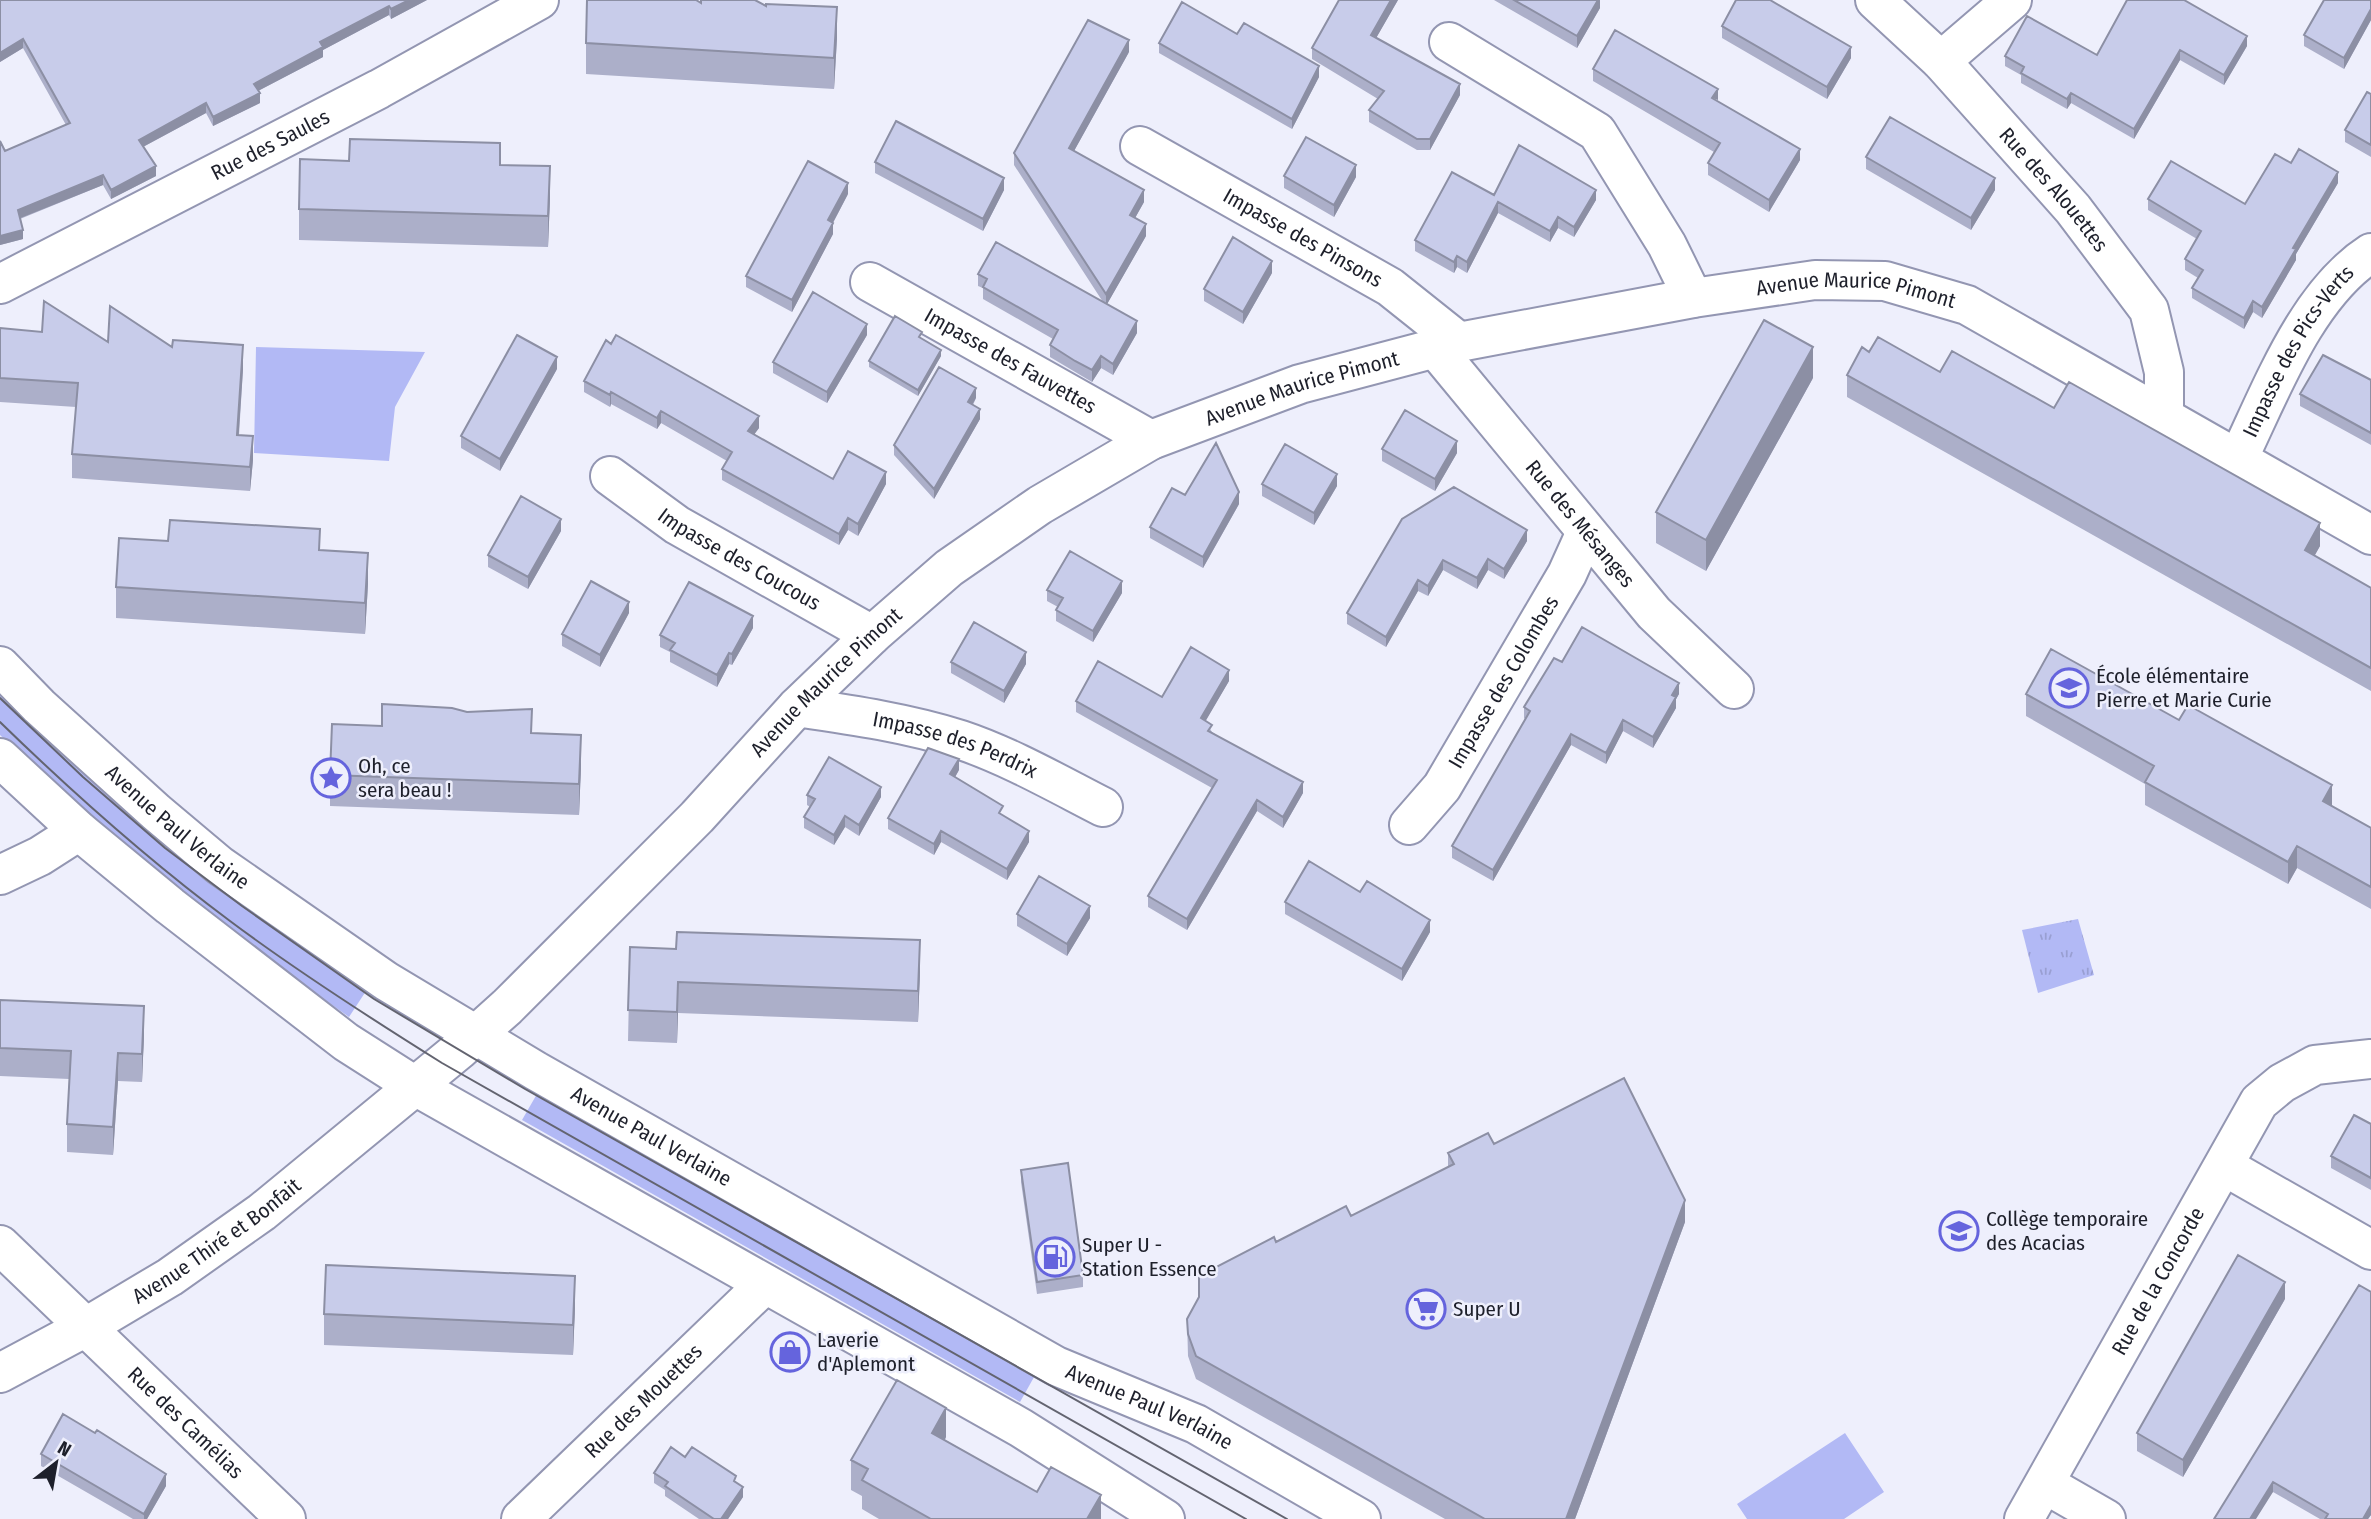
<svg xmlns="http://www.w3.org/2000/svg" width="2371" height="1519" font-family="'Fira Sans Condensed',sans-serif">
	<defs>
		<pattern id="park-tufts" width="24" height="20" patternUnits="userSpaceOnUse" patternTransform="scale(1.75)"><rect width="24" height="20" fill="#b2b9f5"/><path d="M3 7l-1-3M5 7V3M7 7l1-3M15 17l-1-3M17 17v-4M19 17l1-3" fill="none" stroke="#999fd2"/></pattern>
	</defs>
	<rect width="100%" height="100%" fill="#eeeffc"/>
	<path fill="#b2b9f5" d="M256,347L425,352L395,407L389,461L254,453Z
		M0,683L370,985L349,1017L244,943L58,791L0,735Z
		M541,1087L1038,1370L1020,1402L522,1120Z
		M1845,1433L1884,1492L1844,1519H1747L1737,1504Z"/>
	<path fill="url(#park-tufts)" d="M2078,919L2094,975L2038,993L2022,930Z"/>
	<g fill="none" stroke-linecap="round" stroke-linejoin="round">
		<g stroke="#9396b2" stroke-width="42">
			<g id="minor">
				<path id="s1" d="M1875,0L1941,61L2073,209L2149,310L2164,372V415"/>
				<path d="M1449,42L1597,132L1667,245L1693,298"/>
				<path d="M1941,61L2012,0"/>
				<path id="s2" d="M1140,146L1390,287L1459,342"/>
				<path id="s3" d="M870,282L1151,440"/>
				<path id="s4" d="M0,284L379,89L539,0"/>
				<path id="s5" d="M1435,348L1654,613L1734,689"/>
				<path id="s6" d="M2238,459C2271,391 2306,295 2371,253"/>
				<path id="s7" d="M610,476L677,525L872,635"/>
				<path id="s8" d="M0,666L39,706L156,812L219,865L386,981L536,1071L1056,1366L1196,1424L1361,1519"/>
				<path id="s9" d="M797,707C852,715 908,723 961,740C1009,756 1058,784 1103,807"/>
				<path d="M0,758L79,831L170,906L346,1042L415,1086L1021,1428L1165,1519"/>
				<path id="s10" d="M1409,825L1442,787L1567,574L1586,532"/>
				<path d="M0,875L40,856L79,831"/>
				<path d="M2224,1166L2371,1250"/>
				<path id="s11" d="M0,1245L286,1519"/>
				<path id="s12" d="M0,1373L86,1327L170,1277L262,1212L459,1050L507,1007L697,817L797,707L872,635L949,568L1040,505L1151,440L1300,384L1459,342L1693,298L1815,280L1885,281L1967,305L2371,535"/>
				<path d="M2045,1484L2106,1519"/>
				<path id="s13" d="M521,1519L765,1284"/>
				<path id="s14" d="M2024,1519L2259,1102L2282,1083L2315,1065L2371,1059"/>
			</g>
		</g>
		<use href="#minor" stroke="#fff" stroke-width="38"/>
		<path stroke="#636470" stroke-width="2" d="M0,698L83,777L165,848L242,906L374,999L525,1089L1287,1519
			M0,722C73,793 148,860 230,921C298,972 370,1018 442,1063L1246,1519"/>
	</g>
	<path fill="#acafc9" d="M0,0H427L391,19L389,15L323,50V57L258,91L260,103L213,126L206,113L143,147L156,176L111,199L103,185L20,219L23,239L0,245V141L5,151L66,125L23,48L0,62Z
		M1339,0H1398L1376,38L1460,95L1430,150H1417L1369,122V110L1378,99L1312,59V48Z
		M1494,0H1600V8L1577,48Z
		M2371,0V20L2344,69L2304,46V35Z
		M701,3L766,6L837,38L834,89L586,74V43Z
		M1722,26L1851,58L1827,99L1722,38Z
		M1237,34L1319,77L1292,129L1159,53V43Z
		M2247,46L2224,85L2180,60L2134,139L2071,103L2067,109L2021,83V75L2005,66V56L2097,55Z
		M1129,52L1074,151L1144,202L1135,218L1146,236L1107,304L1137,333L1113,375L1101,368L1092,382L1050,357V345L1053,339L983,299V288L978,286V274L1103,302L1014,165V153Z
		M1593,69L1718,101L1800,160L1769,212L1708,175V163L1714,152L1593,81Z
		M2371,94V157L2345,142V130Z
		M1866,157L1995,190L1971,230L1866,169Z
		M875,162L1004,190L983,231L875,173Z
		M500,165L550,197L548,247L299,240V209Z
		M1284,176L1356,177L1334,217L1284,188Z
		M2338,183L2296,254V260L2262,318L2253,312L2244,329L2192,298V288L2198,278L2185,270V259L2197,239L2148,210V199L2245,204Z
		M848,194L833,223V234L792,312L746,287V276Z
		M1494,195L1596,200L1574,237L1558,228L1550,242L1498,213L1467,273L1457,267L1454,273L1415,251V240Z
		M1272,273L1243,324L1204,301V289Z
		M0,328L108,342L172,347L243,369L239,435L253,460L250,491L72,478V454L76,407L0,402Z
		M867,335L827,403L773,373V362Z
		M922,338L921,339L941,356L918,396L869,367V361Z
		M1869,352L1940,372L2054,408L2320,546L2314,556L2371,588V691L1847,397V375Z
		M557,369L500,471L461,448V436Z
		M1813,378L1706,571L1656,543V512Z
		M2371,380V445L2300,406V394Z
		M584,381L759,428L754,434L833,479L886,484L858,536L848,530L839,545L722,480V469L727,461L661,423L657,429L611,404L610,407L584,392Z
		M976,398L973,405L980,419L934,499L894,455V445Z
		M1382,449L1457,453L1435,491L1382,461Z
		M1262,484L1337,486L1314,525L1262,496Z
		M1185,495L1239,504L1203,568L1150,538V527Z
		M1402,519L1527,541L1504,579L1488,570L1477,589L1443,570L1428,596L1418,591L1386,647L1347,624V613Z
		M561,531L528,589L488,567V555Z
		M320,550L368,584L365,634L116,618V587Z
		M1047,590L1122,593L1093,642L1056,621V610L1058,607L1047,601Z
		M629,613L600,667L562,646V634Z
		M753,628L732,665L729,664L717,687L670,662V652L660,647V635Z
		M951,662L1026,664L1004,703L951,673Z
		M1562,662L1679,694L1676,699V708L1653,748L1623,731L1606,764L1571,745L1493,881L1452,858V846L1525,719L1524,718V707Z
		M1229,681L1205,721L1212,732L1303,793L1283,828L1257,811L1187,930L1148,907V896L1212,788L1076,712V701L1162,697Z
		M2026,694L2179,720L2371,828V909L2297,868L2288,884L2145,805V784L2026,716Z
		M532,733L581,766L579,815L330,806V775Z
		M959,770L955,777L1003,816L1029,842L1007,880L941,842L934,855L888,829V818Z
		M807,795L881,797L859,836L845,827L834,845L804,828V817L810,807L807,805Z
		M1360,892L1430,932L1402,981L1285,914V902Z
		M1017,914L1090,918L1067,956L1017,926Z
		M630,947L920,971L918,1022L678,1013L677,1043L628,1041Z
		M0,1000L144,1034L142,1082L118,1081L113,1155L67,1152V1124L69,1079L0,1076Z
		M2371,1124V1190L2331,1168V1156Z
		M1494,1144L1685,1222L1575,1519H1445L1196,1379L1188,1356L1187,1319L1351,1216L1448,1167V1153Z
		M1021,1170L1083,1275V1287L1037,1294L1021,1182Z
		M2371,1292V1515L2368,1519H2320L2273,1492L2214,1519Z
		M2285,1299L2183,1477L2137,1451V1433Z
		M575,1307L573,1355L324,1345V1314Z
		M95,1433L166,1486L147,1519H133L41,1466V1454Z
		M946,1437L945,1440L1037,1492L1101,1519H879L862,1509V1496L851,1490V1460Z
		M685,1457L736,1482L743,1497L728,1519H699L665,1496V1490L654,1483V1473Z"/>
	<path fill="#8c8fa4" d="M409,0H427L391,19V9Z
		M1391,0H1398L1371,47V35Z
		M1598,0H1600V8L1577,48V36Z
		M389,6V15L323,50V57L254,93V84L320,42Z
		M837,7V38L834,89V58Z
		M2371,9V20L2344,69V58Z
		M2247,36V46L2224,85V75Z
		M23,39V48L0,62V53Z
		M1129,40V52L1069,160V148Z
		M1851,47V58L1827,99V87Z
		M2180,50V60L2134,139V129Z
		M1319,66V77L1292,129V119Z
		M1460,84V95L1430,150V139Z
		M1718,89V100L1712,98Z
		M260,93V103L213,126V117Z
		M2071,93V103L2067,109V99Z
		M206,103V113L139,149V140Z
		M1800,149V160L1769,212V200Z
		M1356,165V177L1334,217V205Z
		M156,166V176L111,199V190Z
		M550,166V197L548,247V216Z
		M2338,172V183L2296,254V260L2262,318V307L2293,248Z
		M103,175V185L18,219V210Z
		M1004,178V190L983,231V219Z
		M1995,178V190L1971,230V218Z
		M848,183V194L828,232V220Z
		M1144,190V202L1130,227V215Z
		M1596,190V200L1574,237V227Z
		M1498,202V213L1467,273V262Z
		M1558,217V228L1550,242V231Z
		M833,223V234L792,312V300Z
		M1146,224V236L1106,306V294Z
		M23,230V239L0,245V236Z
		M1457,256V267L1454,273V262Z
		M1272,261V273L1243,324V312Z
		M2253,301V312L2244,329V318Z
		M1137,321V333L1113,375V364Z
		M867,324V335L827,403V392Z
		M243,345V369L237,459V435Z
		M1813,347V378L1706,571V540Z
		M941,350V356L918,396V390Z
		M1101,356V368L1092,382V370Z
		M557,357V369L500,471V459Z
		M976,388V398L968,412V402Z
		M611,392V404L610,407V395Z
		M980,409V419L934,499V489Z
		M661,411V423L657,429V418Z
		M759,416V428L748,443V431Z
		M253,436V460L250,491V467Z
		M1457,441V453L1435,491V479Z
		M886,472V484L858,536V524Z
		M1337,474V486L1314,525V513Z
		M1239,492V504L1203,568V557Z
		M848,518V530L839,545V534Z
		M561,519V531L528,589V577Z
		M2320,523V546L2305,573V550Z
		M1527,530V541L1504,579V569Z
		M368,553V584L365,634V603Z
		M1488,559V570L1477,589V578Z
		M1443,560V570L1428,596V586Z
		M1418,580V591L1386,647V637Z
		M1122,581V593L1093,642V631Z
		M629,602V613L600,667V655Z
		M753,616V628L732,665V654Z
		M1026,652V664L1004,703V691Z
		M729,653V664L717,687V675Z
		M1229,670V681L1201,729V718Z
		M1679,683V694L1676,699V708L1653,748V737L1672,695Z
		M1623,720V731L1606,764V753Z
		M1571,734V745L1493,881V870Z
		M581,735V766L579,815V784Z
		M959,759V770L950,786V774Z
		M1303,782V793L1283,828V817Z
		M2332,785V808L2323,801Z
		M881,787V797L859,836V825Z
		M1257,800V811L1187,930V919Z
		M845,816V827L834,845V835Z
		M941,831V842L934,855V844Z
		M1029,831V842L1007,880V869Z
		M2297,846V868L2288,884V862Z
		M1090,906V918L1067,956V944Z
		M1430,920V932L1402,981V969Z
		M920,940V971L918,1022V991Z
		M678,982V1013L677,1043V1012Z
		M144,1006V1034L142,1082V1054Z
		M118,1053V1081L113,1155V1127Z
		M1685,1200V1222L1575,1519H1566Z
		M575,1276V1307L573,1355V1325Z
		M2285,1282V1299L2183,1477V1460Z
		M946,1408V1437L932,1463V1433Z
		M166,1474V1486L147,1519H144V1514Z
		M2273,1482V1492L2256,1519H2250Z
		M743,1487V1497L728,1519H721Z
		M1101,1495V1519H1087Z
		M2371,1505V1515L2368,1519H2363Z"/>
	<path fill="#c8ccea" stroke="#8c8fa4" stroke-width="2" d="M0,0H409L391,9L389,6L320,42L323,47L254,84L260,93L213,117L206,103L139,140L156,166L111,190L103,175L18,210L23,230L0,236V141L5,151L70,123L23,39L0,53Z
		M587,0H696L701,3V0H755L766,6V4L837,7L834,58L586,43Z
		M1339,0H1391L1371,35L1460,84L1430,139H1417L1369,110L1384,91L1312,48Z
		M1514,0H1598L1577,36Z
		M1736,0H1770L1851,47L1827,87L1722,26Z
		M2127,0H2184L2247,36L2224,75L2180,50L2134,129L2071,93L2067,99L2021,73L2024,67L2005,56L2027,16L2097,55Z
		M2324,0H2371V9L2344,58L2304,35Z
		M1182,2L1237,34L1244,23L1319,66L1292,119L1159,43Z
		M1088,20L1129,40L1069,148L1144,190L1130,215L1146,224L1106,294L1014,153Z
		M1615,30L1718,89L1712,98L1800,149L1769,200L1708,163L1720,143L1593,69Z
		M2367,92L2371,94V145L2345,130Z
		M1890,117L1995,178L1971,218L1866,157Z
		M896,121L1004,178L983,219L875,162Z
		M1306,137L1356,165L1334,205L1284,176Z
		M350,139L500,143V165L550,166L548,216L299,209L300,159L349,161Z
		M1519,145L1596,190L1574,227L1558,217L1550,231L1498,202L1467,262L1457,256L1454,262L1415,240L1452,172L1494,195Z
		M2299,149L2338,172L2293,248L2296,249L2262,307L2253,301L2244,318L2192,288L2203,270L2185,259L2201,231L2148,199L2171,161L2245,204L2275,154L2291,163Z
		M808,161L848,183L828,220L833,223L792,300L746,276Z
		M1233,237L1272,261L1243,312L1204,289Z
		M996,242L1137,321L1113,364L1101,356L1092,370L1075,361L1050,345L1058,330L983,287L987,279L978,274Z
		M813,292L867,324L827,392L773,362Z
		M44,301L108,342L110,306L172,347L173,340L243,345L237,435L253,436L250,467L72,454L78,383L0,378V328L42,332Z
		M895,316L922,332L919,337L941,350L918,390L869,361Z
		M1764,320L1813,347L1706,540L1656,512Z
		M517,335L557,357L500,459L461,436Z
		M616,335L759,416L748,431L833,479L848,451L886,472L858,524L848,518L839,534L722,469L732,452L661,411L657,418L611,392L610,395L584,381L606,340L611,344Z
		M1878,337L1940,372L1952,351L2054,408L2069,382L2320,523L2305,550L2371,588V668L1847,375L1862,347L1869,352Z
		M2323,355L2371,380V433L2300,394Z
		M939,367L976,388L968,402L980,409L934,489L894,445Z
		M1405,410L1457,441L1435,479L1382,449Z
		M1216,443L1239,492L1203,557L1150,527L1172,488L1185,495Z
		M1285,444L1337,474L1314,513L1262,484Z
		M1454,487L1527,530L1504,569L1488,559L1477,578L1443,560L1428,586L1418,580L1386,637L1347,613L1402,519Z
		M521,496L561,519L528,577L488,555Z
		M170,520L320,529L319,550L368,553L365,603L116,587L119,538L168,541Z
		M1070,551L1122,581L1093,631L1056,610L1063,598L1047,590Z
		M591,581L629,602L600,655L562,634Z
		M689,582L753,616L732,654L729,653L717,675L670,650L675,643L660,635Z
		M974,622L1026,652L1004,691L951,662Z
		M1582,627L1679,683L1672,695L1676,697L1653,737L1623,720L1606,753L1571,734L1493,870L1452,846L1530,711L1524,707L1554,658L1562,662Z
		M1191,647L1229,670L1201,718L1212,725L1208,731L1303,782L1283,817L1257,800L1187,919L1148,896L1217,780L1076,701L1098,661L1162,697Z
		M2051,649L2179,720L2188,705L2332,785L2323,801L2371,828V887L2297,846L2288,862L2145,782L2154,766L2026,694Z
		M382,704L452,708L467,712L532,709L531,733L581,735L579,784L330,775L332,724L382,726Z
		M928,748L959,759L950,774L1003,806L999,813L1029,831L1007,869L941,831L934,844L888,818Z
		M829,757L881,787L859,825L845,816L834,835L804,817L815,799L807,795Z
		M1309,861L1360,892L1367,881L1430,920L1402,969L1285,902Z
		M1039,876L1090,906L1067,944L1017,914Z
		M677,932L920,940L918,991L678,982L677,1012L628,1010L630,947L676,949Z
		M0,1000L144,1006L142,1054L118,1053L113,1127L67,1124L71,1051L0,1048Z
		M1624,1078L1685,1200L1566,1519H1485L1196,1356L1188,1334L1187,1319L1199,1297V1276L1274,1237L1276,1242L1346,1206L1351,1216L1454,1164L1448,1153L1488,1133L1494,1144Z
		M2354,1115L2371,1124V1178L2331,1156Z
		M1068,1163L1083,1275L1037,1282L1021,1170Z
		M2238,1255L2285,1282L2183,1460L2137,1433Z
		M326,1265L575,1276L573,1325L324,1314Z
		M2359,1285L2371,1292V1505L2363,1519H2325L2328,1514L2273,1482L2250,1519H2214Z
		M897,1380L946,1408L932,1433L1037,1492L1051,1467L1101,1495L1087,1519H931L862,1480L868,1469L851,1460Z
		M63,1414L95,1433L97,1430L166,1474L144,1514L41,1454Z
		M671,1447L685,1457L692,1447L736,1476L734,1481L743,1487L721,1519H714L665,1486L668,1482L654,1473Z"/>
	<defs>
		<g id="school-ring" transform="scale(2.0125)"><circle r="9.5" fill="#eeeffc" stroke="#6564dd" stroke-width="1.5"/><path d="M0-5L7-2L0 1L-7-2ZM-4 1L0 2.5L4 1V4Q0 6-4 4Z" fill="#6564dd"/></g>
		<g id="sight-ring" transform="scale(2.0125)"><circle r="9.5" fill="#eeeffc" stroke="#6564dd" stroke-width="1.5"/><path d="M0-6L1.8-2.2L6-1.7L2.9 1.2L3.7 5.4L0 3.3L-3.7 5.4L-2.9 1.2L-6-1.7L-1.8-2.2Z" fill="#6564dd"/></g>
		<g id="university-ring" transform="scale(2.0125)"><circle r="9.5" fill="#eeeffc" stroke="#6564dd" stroke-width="1.5"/><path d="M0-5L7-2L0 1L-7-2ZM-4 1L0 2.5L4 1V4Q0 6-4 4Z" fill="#6564dd"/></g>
		<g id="fuel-ring" transform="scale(2.0125)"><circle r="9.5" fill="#eeeffc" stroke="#6564dd" stroke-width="1.5"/><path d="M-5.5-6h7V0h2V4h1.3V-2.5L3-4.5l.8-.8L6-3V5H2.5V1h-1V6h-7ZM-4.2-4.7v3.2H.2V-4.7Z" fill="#6564dd"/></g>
		<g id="supermarket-ring" transform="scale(2.0125)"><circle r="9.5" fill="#eeeffc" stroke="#6564dd" stroke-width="1.5"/><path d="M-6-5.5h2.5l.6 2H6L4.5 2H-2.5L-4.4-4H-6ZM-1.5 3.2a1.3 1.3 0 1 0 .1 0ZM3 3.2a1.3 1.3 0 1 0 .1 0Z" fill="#6564dd"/></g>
		<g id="shop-ring" transform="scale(2.0125)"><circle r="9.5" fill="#eeeffc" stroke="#6564dd" stroke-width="1.5"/><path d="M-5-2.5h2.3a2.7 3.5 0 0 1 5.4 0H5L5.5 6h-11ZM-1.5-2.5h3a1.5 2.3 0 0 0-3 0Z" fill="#6564dd"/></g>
	</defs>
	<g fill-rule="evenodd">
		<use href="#school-ring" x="2069" y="688"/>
		<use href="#sight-ring" x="331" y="778"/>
		<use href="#university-ring" x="1959" y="1231"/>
		<use href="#fuel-ring" x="1055" y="1257"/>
		<use href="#supermarket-ring" x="1426" y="1309"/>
		<use href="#shop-ring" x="790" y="1352"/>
	</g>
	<g text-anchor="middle" stroke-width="5" stroke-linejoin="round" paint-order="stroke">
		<g font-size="21" fill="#1e202b" stroke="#eeeffc">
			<text dy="7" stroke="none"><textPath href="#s4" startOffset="304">Rue des Saules</textPath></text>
			<text dy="7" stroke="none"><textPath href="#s1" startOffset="261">Rue des Alouettes</textPath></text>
			<text dy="7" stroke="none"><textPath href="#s2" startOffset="187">Impasse des Pinsons</textPath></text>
			<text dy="7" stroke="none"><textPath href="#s12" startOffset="2217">Avenue Maurice Pimont</textPath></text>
			<text dy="7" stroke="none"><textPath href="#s6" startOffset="124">Impasse des Pics-Verts</textPath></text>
			<text dy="7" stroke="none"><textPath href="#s3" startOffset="161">Impasse des Fauvettes</textPath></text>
			<text dy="7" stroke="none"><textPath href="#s12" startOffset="1650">Avenue Maurice Pimont</textPath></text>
			<text dy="7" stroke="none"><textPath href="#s5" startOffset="228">Rue des Mésanges</textPath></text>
			<text dy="7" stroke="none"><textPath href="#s7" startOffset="154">Impasse des Coucous</textPath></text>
			<text dy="7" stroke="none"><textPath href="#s10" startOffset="172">Impasse des Colombes</textPath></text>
			<text dy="7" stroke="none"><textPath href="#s12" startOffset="1083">Avenue Maurice Pimont</textPath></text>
			<text dy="7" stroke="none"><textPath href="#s9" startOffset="163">Impasse des Perdrix</textPath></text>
			<text dy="7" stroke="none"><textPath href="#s8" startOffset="240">Avenue Paul Verlaine</textPath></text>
			<text dy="7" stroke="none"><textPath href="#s8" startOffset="807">Avenue Paul Verlaine</textPath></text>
			<text dy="7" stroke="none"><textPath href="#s12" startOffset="254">Avenue Thiré et Bonfait</textPath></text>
			<text dy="7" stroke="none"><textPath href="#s14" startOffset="273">Rue de la Concorde</textPath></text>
			<text dy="7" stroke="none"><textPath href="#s13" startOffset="170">Rue des Mouettes</textPath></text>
			<text dy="7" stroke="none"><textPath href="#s8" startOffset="1374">Avenue Paul Verlaine</textPath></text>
			<text dy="7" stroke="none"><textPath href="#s11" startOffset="257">Rue des Camélias</textPath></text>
		</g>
		<g font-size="21" fill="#1e202b" stroke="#eeeffc" text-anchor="start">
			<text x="2096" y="683">École élémentaire<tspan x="2096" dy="24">Pierre et Marie Curie</tspan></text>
			<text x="358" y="773">Oh, ce<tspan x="358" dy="24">sera beau !</tspan></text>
			<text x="1986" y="1226">Collège temporaire<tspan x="1986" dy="24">des Acacias</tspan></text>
			<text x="1082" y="1252">Super U -<tspan x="1082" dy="24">Station Essence</tspan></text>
			<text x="1453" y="1316">Super U</text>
			<text x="817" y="1347">Laverie<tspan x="817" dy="24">d'Aplemont</tspan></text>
		</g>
	</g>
	<g transform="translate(56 1463) rotate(31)" stroke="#eeeffc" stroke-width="5" paint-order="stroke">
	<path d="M0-5L12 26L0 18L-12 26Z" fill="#1e202b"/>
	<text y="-10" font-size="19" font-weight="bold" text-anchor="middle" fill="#1e202b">N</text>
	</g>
</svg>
